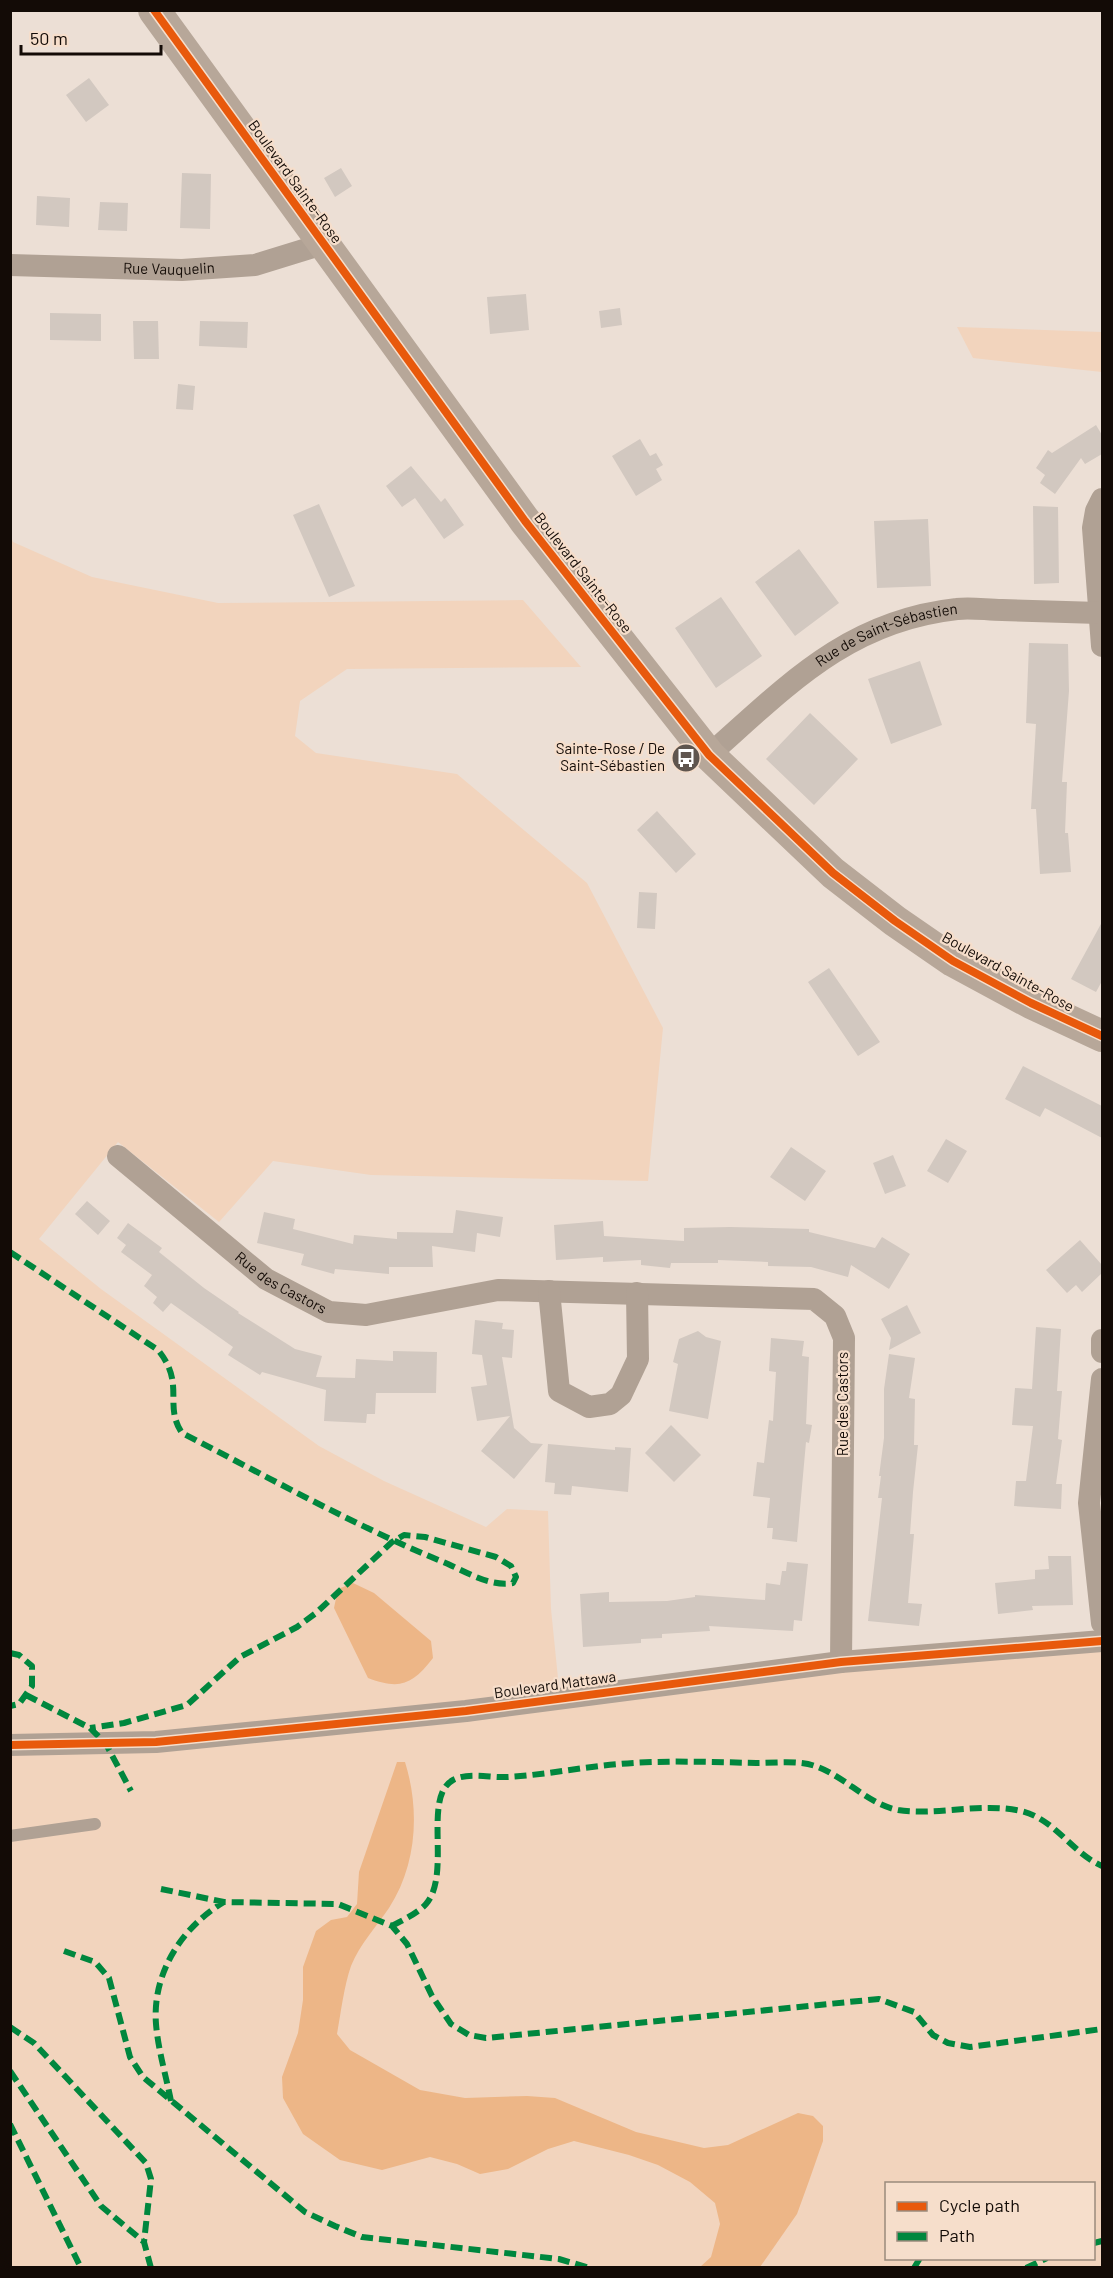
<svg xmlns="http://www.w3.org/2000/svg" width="1113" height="2278" font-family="Barlow,sans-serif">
	<rect width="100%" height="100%" fill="#ecdfd5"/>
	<path fill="#f2d4bd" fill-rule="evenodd" d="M957,327L1102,332V372L973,358Z
		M10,533L13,542L92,577L218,603L523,600L581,667L347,669L300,701L295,736L316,753L457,774L587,883L663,1028L648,1181L371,1175L273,1161L219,1222L118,1142L39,1239L101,1289L319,1446L384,1481L486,1527L507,1509L548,1511L551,1609L560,1698L1102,1640V2267H11ZM886,2184H1094V2258H886Z"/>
	<path fill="#edb687" d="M353,1583L374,1593L431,1641L433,1658C412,1685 400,1690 368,1678L334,1608L338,1589Z
		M397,1762H405C420,1810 417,1865 389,1908C376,1927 360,1944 351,1966C344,1986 341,2012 337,2034L350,2050L420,2090L465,2098L527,2096L555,2098L636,2132L704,2148L728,2145L798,2113L813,2116L823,2126V2141L809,2181L797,2214L760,2267H700L711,2257L720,2224L715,2203L690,2182L658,2165L629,2155L574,2141L548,2149L508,2169L480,2174L457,2164L430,2157L382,2170L340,2160L303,2134L283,2098L282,2077L298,2033L303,2000V1967L316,1931L331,1920L347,1917L357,1904L359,1872Z"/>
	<path fill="#d2c8c0" d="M89,78L109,105L86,122L66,95Z
		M341,168L352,186L335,197L324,178Z
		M182,173L211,174L210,229L180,228Z
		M37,196L70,198L69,227L36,225Z
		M100,202L128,203L127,231L98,230Z
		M526,294L529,330L490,334L487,297Z
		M620,308L622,325L601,328L599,311Z
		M50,313L101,314V341L50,340Z
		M133,321H158L159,359H134Z
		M200,321L248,322L247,348L199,346Z
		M178,384L195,386L193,410L176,409Z
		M1096,425L1102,435V454L1085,464L1081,458L1055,494L1040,483L1045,475L1036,468L1048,450L1052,453Z
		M640,439L650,456L656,453L663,465L656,469L662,480L636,496L612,456Z
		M411,466L441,502L445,498L464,525L444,539L415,498L402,507L386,486Z
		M319,504L355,586L329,597L293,515Z
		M1033,506L1058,507L1059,583L1034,584Z
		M928,519L931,586L877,588L874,521Z
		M799,549L839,603L795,636L755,582Z
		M721,597L762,656L716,688L675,628Z
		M1029,643L1068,644L1069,691L1062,782H1067L1065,833H1068L1071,872L1040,874L1036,809H1031L1036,724L1026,723Z
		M920,661L942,725L891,744L868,679Z
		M810,713L858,759L814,805L766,759Z
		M657,811L696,854L676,873L637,830Z
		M639,892L657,893L655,929L637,928Z
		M1102,922V981L1096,992L1071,979Z
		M829,968L880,1042L858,1056L808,982Z
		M1023,1066L1102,1106V1138L1045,1108L1040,1117L1005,1099Z
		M946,1139L967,1151L948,1183L927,1171Z
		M791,1147L826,1171L805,1201L770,1177Z
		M893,1155L906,1186L885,1194L873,1163Z
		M87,1201L110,1221L98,1235L75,1214Z
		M456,1210L503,1217L500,1237L477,1233L475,1252L432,1246L433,1267H389V1274L335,1269L334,1274L301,1265L304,1254L257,1243L264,1212L295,1219L293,1229L353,1244L354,1235L397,1239V1232L453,1233Z
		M603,1221L604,1236L684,1241V1228L730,1227L809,1229V1232L875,1248L882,1237L910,1254L889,1289L851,1265L848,1277L811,1267L768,1266V1262L718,1260V1263H671L670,1268L641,1265V1260L603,1262V1257L556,1260L554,1225Z
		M128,1223L162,1248L159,1252L204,1288L239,1312L238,1313L295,1349L322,1356L316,1377L355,1378L356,1359L393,1361V1351L437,1352L436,1393H376L375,1414H367L366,1423L324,1421L326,1390L262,1372L260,1375L228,1355L233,1347L171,1303L163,1312L153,1303L157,1297L144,1286L152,1275L121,1252L126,1245L117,1238Z
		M1080,1240L1102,1265V1273L1082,1292L1076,1285L1067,1293L1046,1270Z
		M907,1305L921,1333L889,1350L891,1338L881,1319Z
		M475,1320L503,1323L502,1329L514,1330L512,1358L502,1357L514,1428L531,1443L543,1444L514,1479L481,1451L510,1416L477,1421L471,1387L487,1385L482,1355L472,1354Z
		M1036,1327L1061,1329L1057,1391H1062L1058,1439L1062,1440L1056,1484H1062L1061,1509L1014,1506L1016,1481H1026L1033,1426L1012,1425L1015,1388L1032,1389Z
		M698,1331L706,1337L721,1341L708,1419L669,1411L678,1364L673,1362L679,1339Z
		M771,1338L804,1341L802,1356L809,1357L806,1424L812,1425L809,1443L806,1442L797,1542L772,1539L773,1528H767L770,1498L753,1496L757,1462L764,1463L769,1420L773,1421L776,1372L769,1371Z
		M889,1354L915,1358L909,1398L915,1399L914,1445H918L913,1492L910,1534H914L908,1603L922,1604L919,1626L868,1621L882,1498H878L881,1476H879L884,1438V1389Z
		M671,1425L701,1455L674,1482L645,1453Z
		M548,1444L615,1450V1447L631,1448L628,1492L572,1486L571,1495L554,1494L555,1483L545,1482Z
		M1048,1556H1071L1073,1605L1032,1606L1033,1610L998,1614L995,1583L1035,1579V1570L1049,1569Z
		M787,1562L808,1564L802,1621L794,1620L793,1631L709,1626L710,1631L662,1634V1638L641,1639V1643L583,1647L580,1594L609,1592V1602L667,1601L695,1597V1595L765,1600L766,1583L780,1585L782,1571H786Z"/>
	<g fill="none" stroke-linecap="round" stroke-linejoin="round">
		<path stroke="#b0a194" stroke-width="12" d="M10,1836L95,1824"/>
		<g stroke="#b0a194" stroke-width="22">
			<path id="s1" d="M10,265L182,270L255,265L323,244"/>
			<path d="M1102,499L1096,511L1093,528L1102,646"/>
			<path id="s2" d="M709,755C787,686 847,621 957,609C971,607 987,610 1002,610C1035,611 1067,612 1099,613"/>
			<path id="s3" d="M118,1156L266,1279L329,1312L366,1315L498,1290L814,1299L835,1316L844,1338L841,1662"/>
			<path d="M549,1291L559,1391L589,1407L610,1404L621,1395L638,1359L637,1293"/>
			<path d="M1102,1340V1352"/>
			<path d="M1102,1379L1089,1503L1102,1623"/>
			<path d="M10,1745L156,1742L466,1711L841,1662L1102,1641"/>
		</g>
		<path stroke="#b7a799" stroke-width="32" d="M154,10L525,521L709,755L833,873L895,921L953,961L1031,1003L1102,1036"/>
		<path stroke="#00873e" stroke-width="6" stroke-dasharray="12 6" stroke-linecap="butt" d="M10,1252L158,1350C186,1384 163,1405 182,1433C270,1478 357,1527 448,1564C468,1573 491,1587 513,1583L516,1577L511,1566L496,1557L425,1537L404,1535L392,1542L316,1613L297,1627L240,1657L187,1705L124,1723L90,1728
			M10,1653L19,1655L32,1666V1686L19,1704L10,1706
			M26,1695L90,1728L106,1744L131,1791
			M161,1889L224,1902L338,1904L392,1926L407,1944L432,1996L451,2024L469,2035L486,2038L879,1999L914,2012L933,2035L948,2043L970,2047L1102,2029
			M392,1926C403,1920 418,1913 426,1904C452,1874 422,1797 453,1780C468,1772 491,1778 507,1777C545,1775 582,1767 620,1764C664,1760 711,1762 756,1763C774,1763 798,1760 815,1766C845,1776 867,1804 898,1810C936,1816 981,1802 1021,1811C1055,1819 1072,1853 1102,1866
			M64,1951L95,1962L109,1978L130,2057L143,2077L305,2212L335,2226L362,2237L559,2259L590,2268
			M10,2027L34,2043L146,2163L151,2179L144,2242L151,2268
			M10,2071L101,2206L144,2242
			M171,2101C166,2076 158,2049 156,2024C152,1973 182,1927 224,1902
			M10,2124L81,2268
			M1094,2243L1102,2241
			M914,2268L920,2258
			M1026,2268L1047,2258"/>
		<g stroke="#f6decb" stroke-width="11">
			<path id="cycleway" d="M154,10L525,521L709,755L833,873L895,921L953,961L1031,1003L1102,1036
				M10,1745L156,1742L466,1711L841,1662L1102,1641"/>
		</g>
		<use href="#cycleway" stroke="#e8590c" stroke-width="8"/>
	</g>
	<defs>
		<g id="bus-disc" transform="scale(1.5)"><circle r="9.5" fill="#5f554e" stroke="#f6decb"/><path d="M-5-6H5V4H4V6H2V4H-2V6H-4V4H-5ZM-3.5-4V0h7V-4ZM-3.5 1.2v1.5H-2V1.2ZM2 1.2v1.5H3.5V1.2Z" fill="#fff"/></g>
	</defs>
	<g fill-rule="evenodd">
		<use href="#bus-disc" x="686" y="758"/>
	</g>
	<g text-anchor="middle" stroke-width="4.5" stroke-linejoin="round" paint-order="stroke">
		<g font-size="15" fill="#130b06" stroke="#f6decb">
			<text transform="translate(295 182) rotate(54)" y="5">Boulevard Sainte-Rose</text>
			<text dy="5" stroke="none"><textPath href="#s1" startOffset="159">Rue Vauquelin</textPath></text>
			<text transform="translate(583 573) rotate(52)" y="5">Boulevard Sainte-Rose</text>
			<text dy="5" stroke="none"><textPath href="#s2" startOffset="218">Rue de Saint-Sébastien</textPath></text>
			<text transform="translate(1008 972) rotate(29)" y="5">Boulevard Sainte-Rose</text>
			<text dy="5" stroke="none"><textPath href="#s3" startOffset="207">Rue des Castors</textPath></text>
			<text transform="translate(843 1404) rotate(-90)" y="5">Rue des Castors</text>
			<text transform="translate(555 1685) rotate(-8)" y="5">Boulevard Mattawa</text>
		</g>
		<g font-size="15" fill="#130b06" stroke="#f6decb" text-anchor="end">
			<text x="665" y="754">Sainte-Rose / De<tspan x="665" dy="17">Saint-Sébastien</tspan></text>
		</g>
	</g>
	<rect width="1113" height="2278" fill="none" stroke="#130b06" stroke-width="24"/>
	<rect x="885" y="2182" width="210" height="78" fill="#f6decb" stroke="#9b8a7c" stroke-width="1.5"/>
	<rect x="897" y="2202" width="30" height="9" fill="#e8590c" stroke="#9b8a7c" stroke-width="1.5"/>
	<text x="939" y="2212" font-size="18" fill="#130b06">Cycle path</text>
	<rect x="897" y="2232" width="30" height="9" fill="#00873e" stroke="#9b8a7c" stroke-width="1.5"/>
	<text x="939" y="2242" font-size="18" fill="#130b06">Path</text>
	<path d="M21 45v9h140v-9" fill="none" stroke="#130b06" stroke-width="3"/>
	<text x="30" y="45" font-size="18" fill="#130b06" stroke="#f6decb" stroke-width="4.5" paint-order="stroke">50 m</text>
</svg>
